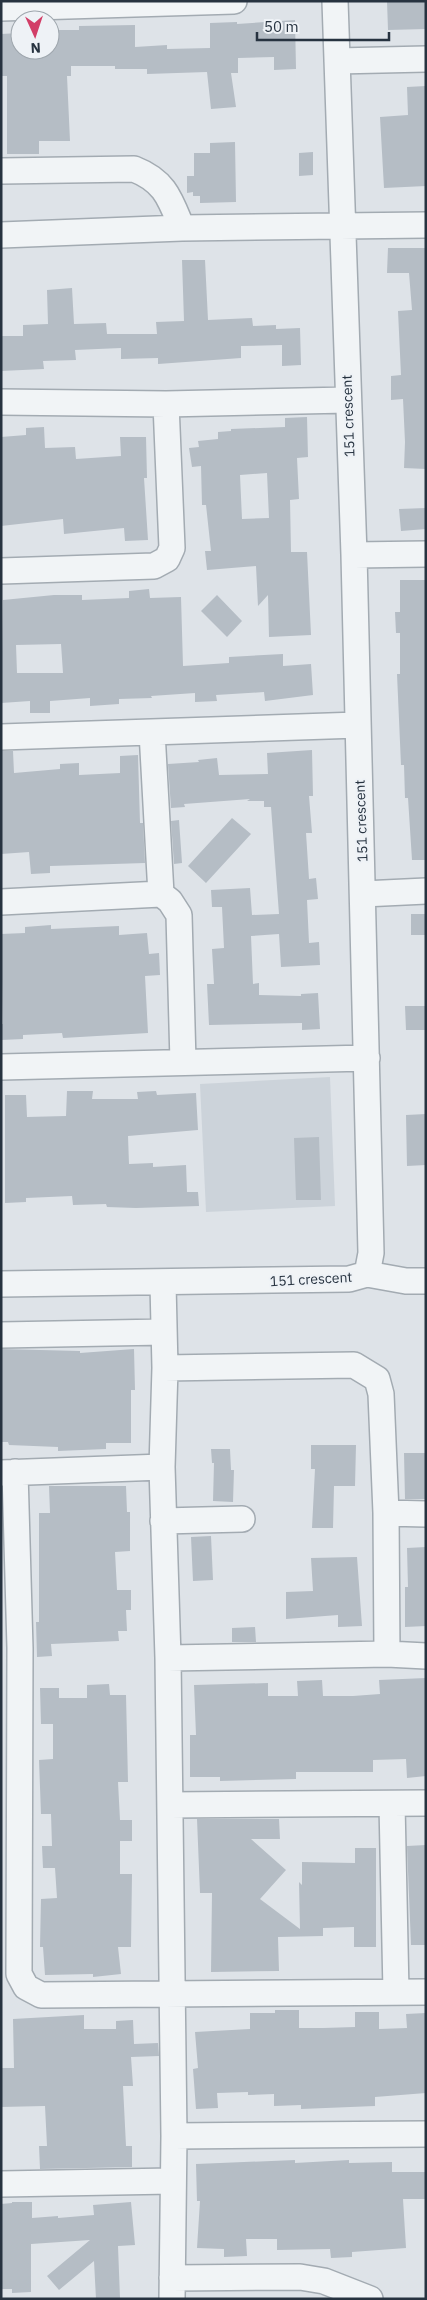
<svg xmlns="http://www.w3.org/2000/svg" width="427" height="2300" font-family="'IBM Plex Sans',sans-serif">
	<rect width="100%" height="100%" fill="#dee3e8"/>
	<path fill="#ccd3da" d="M330,1077L335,1206L206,1212L200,1084Z"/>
	<path fill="#b5bdc5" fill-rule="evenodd" d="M387,1H426V29L388,30Z
		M295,20L296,69L274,70V57L238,58V73H231L236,107L211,109L207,72L147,74V69H115V66H71V76H67L70,141H39V154H7V76H1V34L20,33V50H50V30H79V26L135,25V47L167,45V49L210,48V23L237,22V24Z
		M426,86V186L384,188L380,117L408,115L407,87Z
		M235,142L236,202L200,203V196H193V192L187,193V176H194V153H210V143Z
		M313,152V175L299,176V153Z
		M388,248H426V469L404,468L405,442L403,399L391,400V376L401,375L398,311L412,310L409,273H387Z
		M182,260H205L208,320L252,318L253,326L276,325V329L300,328L301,365L282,366V345L241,346V358L158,364V358L121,359V348L75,350L76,360L43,361L44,369L1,371V336H23V325L48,324L47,290L72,288L74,324L106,323L107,334H157L156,322L184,321Z
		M307,417L308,457L297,458L299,499L290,500L291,552H307L311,635L269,637L268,595L258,606L256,566L207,570L205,551H211L206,505H202L201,466L192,467L189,448L199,447L198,441L218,439V432L231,431V429L285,427V418ZM267,473L269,518L242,519L240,475Z
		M44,427L45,448L75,447L76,459L121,456L120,437H146L147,478H144L148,540L125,541L124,528L64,534L63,519L1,526V437L26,435V428Z
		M426,508V529L401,531L399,509Z
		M400,580H426V860H412L408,798H405L404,765H401L397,674H400V633H396L395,612H400Z
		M149,589L150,598L181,597L183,666L229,663V657L283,654V666L311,664L313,695L265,701L264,692L216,695L217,701L195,702V693L151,696L152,698L119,699V704L90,706V698L50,701V713H30V701L1,703L3,600L54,595H82V600L129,598V591ZM61,644L63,673H17L16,645Z
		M217,595L242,621L227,637L201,611Z
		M312,750L313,796H309L312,833H306L309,879L316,878L318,899L307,900L309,943L319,942L320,965L281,967L279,934L251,936L253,984L259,983V995L301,996V994L318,993L320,1029L302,1030V1023L209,1025L207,984H214L212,949L224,948L222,907H212L211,890L250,888L252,915L279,914L271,807H264V801H247L250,799L184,804L185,807L171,808L168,764L199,762L198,760L217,758L219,775L268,774L267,753Z
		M1,751H13L14,773L60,769V764L79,763V775L120,773V756L138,755L140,823H143L145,863L50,866V873L31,874L29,852L1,854Z
		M232,818L251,834L206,883L188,866Z
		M179,820L182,863L174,864L171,821Z
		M411,914H426V935H411Z
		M51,925V929L119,926V935L147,933L149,954L159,953L160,975L145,976L148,1033L63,1038L62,1033L23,1035V1039L1,1040V1024H3L1,934L25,933V927Z
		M405,1006H426V1030H406Z
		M67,1091H93L92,1099H138L137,1092L156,1091L157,1095L196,1093L198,1130L128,1136L129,1164L153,1163V1167L186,1165L187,1192H198L199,1206L136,1208L107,1207L106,1204L73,1205L72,1196L26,1198V1202L5,1203V1095H26L27,1117L66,1116Z
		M426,1114V1165L407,1166L406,1115Z
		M319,1137L321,1200H296L294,1138Z
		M1,1349L80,1351V1353L134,1349L135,1390H131V1443H106V1449L58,1451V1447L9,1445L8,1442H1Z
		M311,1445H356L355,1486H334L333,1528H312L315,1469H311Z
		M211,1449H230L231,1470H234L233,1502L213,1501L214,1463H212Z
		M404,1453H426V1499H405Z
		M49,1486H126L127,1512H130V1551L115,1552L117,1590H131V1610H126L127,1631H118L119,1641L51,1644L52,1656L37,1657L36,1622H39V1513H50Z
		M211,1536L213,1580L193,1581L191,1537Z
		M426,1547V1626L405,1627V1587H408L407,1548Z
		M357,1557L362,1626L338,1627V1615L286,1619V1592L313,1591L311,1558Z
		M255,1627L256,1642H232V1628Z
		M426,1678V1776L407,1778L406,1759L373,1760V1772H296V1779L220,1781V1777H190V1735H196L194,1685L268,1683V1696H298L297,1681L322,1680L323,1696H353L380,1694L379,1680Z
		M109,1684L110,1695H126L128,1782H118L120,1820H132V1841H120V1874H132L131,1947H118L121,1974L93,1977V1974L45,1975L43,1947H40L41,1899L57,1898L55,1868H43L42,1846H52L51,1814H41L39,1760L53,1759V1724H41L40,1688H59V1698H87V1685Z
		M197,1819H279L280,1839H251L286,1870L260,1899L300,1929L299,1882L302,1885V1862L355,1863V1848H376V1947H354V1927L323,1928V1936L278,1937L279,1971L211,1972L212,1893H200Z
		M426,1845V1945H411L407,1846Z
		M275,2010H299V2028H323L355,2027V2012H379V2029L407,2028L406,2014L426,2013V2093L375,2097V2106L301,2109V2105L274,2106V2094L248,2095V2092L217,2093L218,2108L196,2109L193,2069L198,2068L195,2032L250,2029V2013H275Z
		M84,2015V2029H116V2021L133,2020L134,2044L158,2043L159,2056L131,2057L133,2086H123L126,2146H132V2167L40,2169L39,2146H47L45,2106L1,2107V2068H14L13,2019Z
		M295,2160V2163L349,2160V2163L392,2162V2172H426V2199H403L406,2248L352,2252V2257L331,2258L330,2249L277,2250V2239H246L247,2256L224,2257V2249L197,2248L200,2201H197L196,2164Z
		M12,2202H32V2218L58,2216V2218L94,2215L93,2205L131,2202L135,2245L118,2246L120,2298L96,2299L94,2261L59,2290L47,2276L90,2240L31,2244V2292L12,2293V2289H1V2204L12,2203Z"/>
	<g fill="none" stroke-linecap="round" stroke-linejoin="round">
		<g stroke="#a3abb2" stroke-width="28">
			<path id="minor" d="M335,1L354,555L371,1253L367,1274
				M1,8L234,1
				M337,61L426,59
				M1,171L134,169C165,181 170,199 182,228
				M1,235L182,228L426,225
				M1,402L166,404L347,400
				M354,555L426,554
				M1,571L154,566L167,559L172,548L166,404
				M152,732L161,894
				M1,737L358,725
				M363,894L426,891
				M1,902L161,894L170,901L179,915L183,1062
				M1,1067L367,1058
				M1,1284L349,1279L367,1274L406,1281H426
				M163,1284L165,1368L162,1467L168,1658L174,2136L172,2299
				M1,1335L164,1332
				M165,1368L354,1365L377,1379L381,1394L386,1513
				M15,1472L20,1648L19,1974L26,1987L41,1995L426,1992
				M1,1473L162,1467
				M163,1521L242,1519
				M387,1654L386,1513L426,1514
				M168,1658L387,1654L426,1656
				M392,1804L396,1992
				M170,1805L426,1803
				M174,2136L426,2134
				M1,2184L172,2181
				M172,2278L300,2277L324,2281L370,2299"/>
		</g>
		<use href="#minor" stroke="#f1f4f6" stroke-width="25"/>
	</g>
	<g text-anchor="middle" stroke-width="4" stroke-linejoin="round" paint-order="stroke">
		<g font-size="14" fill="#273340" stroke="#eef2f6">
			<text transform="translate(348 416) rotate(-92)" y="5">151 crescent</text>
			<text transform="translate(361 821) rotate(-92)" y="5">151 crescent</text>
			<text transform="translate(311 1279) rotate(-3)" y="5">151 crescent</text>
		</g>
	</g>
	<rect width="427" height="2300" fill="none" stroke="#273340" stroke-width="5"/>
	<g transform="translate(35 35) rotate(177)"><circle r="24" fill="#eef2f6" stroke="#9ea6ad"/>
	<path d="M0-4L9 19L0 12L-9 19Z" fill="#d23e67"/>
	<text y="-8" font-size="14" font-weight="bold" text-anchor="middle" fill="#273340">N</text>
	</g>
	<path d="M257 32v8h132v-8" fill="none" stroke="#273340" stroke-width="2.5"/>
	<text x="264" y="32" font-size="15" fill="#273340" stroke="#eef2f6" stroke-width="4" paint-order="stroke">50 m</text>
</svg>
